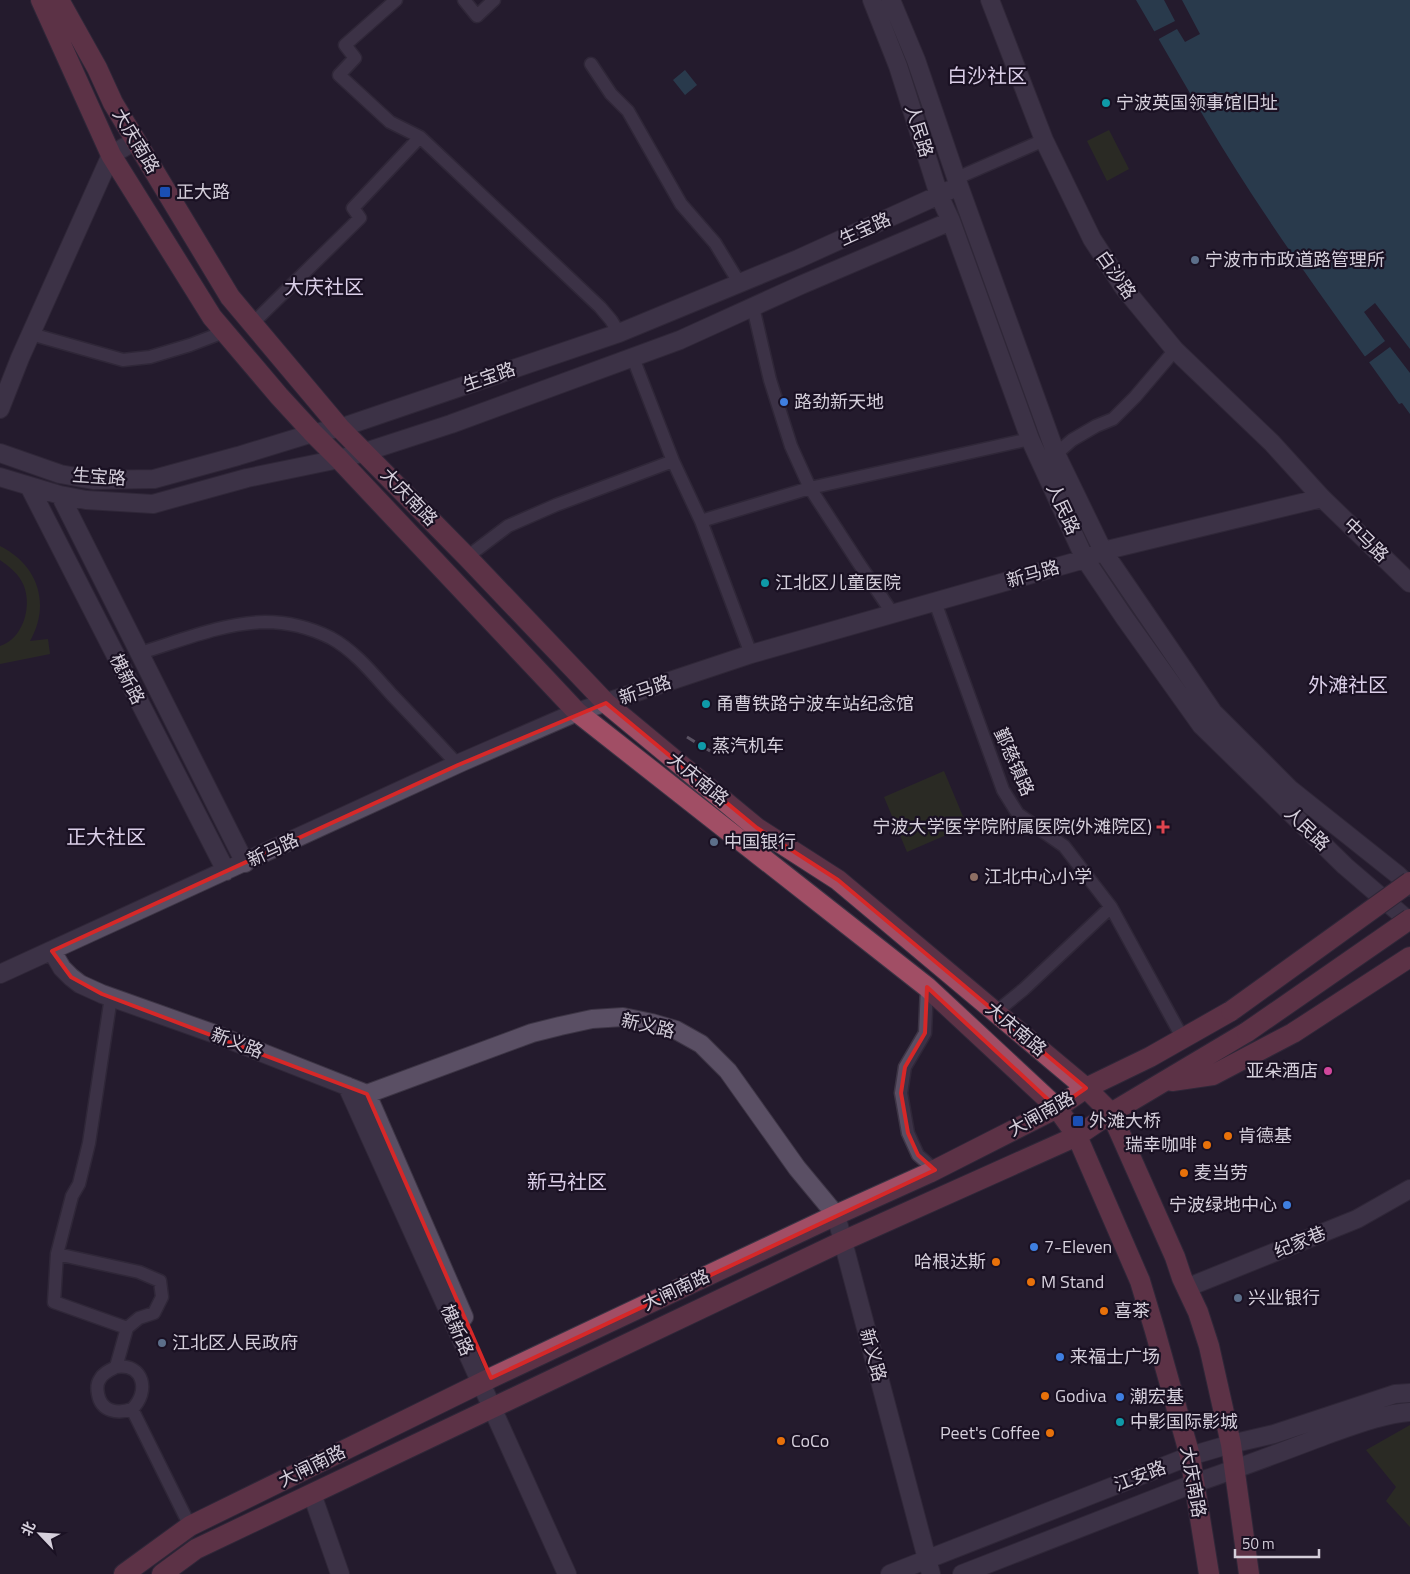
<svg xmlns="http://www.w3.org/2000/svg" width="1410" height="1574" font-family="'Titillium Web','Noto Sans SC',sans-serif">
	<rect width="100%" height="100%" fill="#241b2d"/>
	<path fill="#323c1a" d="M1109,130L1129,169L1107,181L1087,141Z
		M0,546C38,565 51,604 30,641L48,639L50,654L0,664V646C23,639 32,607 24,586C19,574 10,567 0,560Z
		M944,771L967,826L907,852L884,797Z
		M1410,1425V1527L1386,1501L1396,1487L1366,1450Z"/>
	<path fill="#306072" d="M1136,0H1410V414L1402,403L1399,404C1349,334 1298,265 1251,193C1210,130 1174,65 1136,0Z
		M685,70L697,85L685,95L673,80Z"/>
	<path fill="#241b2d" d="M1164,0H1182L1200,34L1185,42L1177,29L1157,40L1153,32L1175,21Z
		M1375,303L1410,349V373L1390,347L1367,364L1363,358L1385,341L1364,312Z"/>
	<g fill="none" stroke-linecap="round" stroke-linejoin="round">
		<g stroke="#3d3545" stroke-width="15">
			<path id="street" d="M396,0L345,45L355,58L339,75L390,122L420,137L600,307L611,320L619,333
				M464,0L477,16L494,0
				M591,64L611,94L628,111L681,204L715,243L740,284
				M957,178L1044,140
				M753,307L770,380L791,446L810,488L858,562L893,614
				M252,324L360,218L353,208L420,137
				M31,334L123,360L150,357L190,345L224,332
				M633,358L673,461
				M1056,454L1072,440L1096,426L1113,419L1135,397L1175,350
				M701,521L810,488L1030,439
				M467,557L508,526L556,505L673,461L701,521L751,654
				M935,602L1003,790L1018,814L1064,846L1111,907L1181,1035
				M140,653C180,641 222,623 265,622C288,622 311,628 331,638C355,651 374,675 392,695C414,718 436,741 458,765
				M927,987L925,1033L905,1067L901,1093L908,1133L918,1155L935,1170
				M111,997L89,1143L79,1184L72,1196L57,1254L54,1302L127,1328L116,1367C110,1370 103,1373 100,1379C97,1383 97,1389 98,1394C101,1412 118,1414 132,1409L190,1526
				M996,1012L1024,989L1111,907
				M57,1254L139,1272L160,1281L162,1297L154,1313L139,1318L127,1328
				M116,1367C144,1363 150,1392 132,1409"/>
		</g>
		<g stroke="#3d3545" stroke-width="20">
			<path id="secondary" d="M872,0L898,66L939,195L951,221L1030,439L1085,559L1124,617L1201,725L1345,866L1410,922
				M891,0L916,60L959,186L1056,454L1103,551L1213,712L1290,789L1398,875L1410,887
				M990,0L1044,140L1092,239L1124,288L1175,350L1272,443L1322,498L1410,583
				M0,409L20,358L111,155L135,141
				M0,453L60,474L93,480L154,479L238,456L313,433L340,428L619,333L798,259L950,190
				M0,477L60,495L86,500L153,504L247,478L339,459L365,452L451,424L680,340L801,285L951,221
				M29,486L226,871
				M60,495L245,863
				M52,951L62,968L71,977L80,984L102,994L212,1033L367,1094L532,1033L560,1026L592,1019L623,1017L652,1023L676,1030L701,1044L728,1071L797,1168L836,1215L931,1574
				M0,974L462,762L577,712L751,654L1085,559L1103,551L1322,498
				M347,1086L567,1574
				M367,1094L464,1317
				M1186,1288L1357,1219L1410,1189
				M312,1494L340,1574
				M890,1574L1190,1456L1231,1444L1274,1434L1395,1394L1410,1393
				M962,1574L1195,1483C1240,1468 1284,1451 1329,1434C1352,1426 1386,1413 1410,1412"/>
		</g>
		<g stroke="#3d3545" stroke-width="22">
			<path id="primary" d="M41,0L111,155L212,317L279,396L313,433L339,459L577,712L927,987L1057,1108L1077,1136L1140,1281L1155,1331L1190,1456L1209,1574
				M59,0L97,68L113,103L230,297L340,428L467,557L606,703L757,828L838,880L1086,1088L1111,1113L1175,1257L1182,1278L1198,1312L1209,1346L1231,1444L1249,1574
				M1172,1081L1213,1075L1293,1033L1410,957
				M124,1574L190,1526L491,1378L836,1215L929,1173L1057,1108L1086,1088L1150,1057L1231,1011
				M162,1574L196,1549L843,1241L1077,1136L1111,1113L1247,1032"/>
		</g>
		<use href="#street" stroke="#5a4f64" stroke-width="12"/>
		<use href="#secondary" stroke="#5a4f64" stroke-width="18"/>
		<use href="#primary" stroke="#a14e65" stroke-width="20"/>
		<path stroke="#9e97a5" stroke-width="3" stroke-dasharray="9 9" stroke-linecap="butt" d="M687,737L715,754"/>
		<g stroke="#3d3545" stroke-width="22" stroke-linecap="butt">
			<path id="primary-bridge" d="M1231,1011L1410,882
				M1247,1032L1410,919"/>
		</g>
		<use href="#primary-bridge" stroke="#a14e65" stroke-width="20"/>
	</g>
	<path d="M0 0H1410V1574H0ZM606,703L757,828L838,880L1086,1088L1057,1108L927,987L925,1033L905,1067L901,1093L908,1133L918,1155L935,1170L491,1378L367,1094L102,994L71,977L52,951L458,765Z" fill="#241b2d" fill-opacity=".55" fill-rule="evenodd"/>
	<path fill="none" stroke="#d62828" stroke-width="4" stroke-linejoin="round" d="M606,703L757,828L838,880L1086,1088L1057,1108L927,987L925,1033L905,1067L901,1093L908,1133L918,1155L935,1170L491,1378L367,1094L102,994L71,977L52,951L458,765Z"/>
	<g fill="#0f9aa8" stroke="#1a1123" stroke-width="2">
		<circle cx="1106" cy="103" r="5"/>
		<circle cx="765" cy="583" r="5"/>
		<circle cx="706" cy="704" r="5"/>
		<circle cx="702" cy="746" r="5"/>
		<circle cx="1120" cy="1422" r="5"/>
	</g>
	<g fill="#1a4fb4" stroke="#1a1123" stroke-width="2">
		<rect x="159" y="186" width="12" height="12" rx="2.5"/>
		<rect x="1072" y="1115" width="12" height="12" rx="2.5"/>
	</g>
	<g fill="#5c6f8a" stroke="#1a1123" stroke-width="2">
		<circle cx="1195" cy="260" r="5"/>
		<circle cx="714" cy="842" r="5"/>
		<circle cx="1238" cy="1298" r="5"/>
		<circle cx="162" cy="1343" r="5"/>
	</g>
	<g fill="#3f7fe0" stroke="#1a1123" stroke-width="2">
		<circle cx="784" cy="402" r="5"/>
		<circle cx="1287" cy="1205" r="5"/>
		<circle cx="1034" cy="1247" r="5"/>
		<circle cx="1060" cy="1357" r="5"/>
		<circle cx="1120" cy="1397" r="5"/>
	</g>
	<path fill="#e0444e" stroke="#1a1123" stroke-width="2" d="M1160.5 819.5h5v5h5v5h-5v5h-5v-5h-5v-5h5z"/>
	<circle fill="#8d6e63" stroke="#1a1123" stroke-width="2" cx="974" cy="877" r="5"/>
	<circle fill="#d1479c" stroke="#1a1123" stroke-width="2" cx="1328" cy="1071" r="5"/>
	<g fill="#e8710a" stroke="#1a1123" stroke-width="2">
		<circle cx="1228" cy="1136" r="5"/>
		<circle cx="1207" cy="1145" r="5"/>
		<circle cx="1184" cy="1173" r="5"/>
		<circle cx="996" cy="1262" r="5"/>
		<circle cx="1031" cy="1282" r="5"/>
		<circle cx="1104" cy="1311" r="5"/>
		<circle cx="1045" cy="1396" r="5"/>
		<circle cx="1050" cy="1433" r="5"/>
		<circle cx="781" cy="1441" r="5"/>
	</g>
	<g text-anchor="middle" stroke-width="4.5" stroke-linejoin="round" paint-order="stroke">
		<g font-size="18" fill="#d5cfdb" stroke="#1a1123" text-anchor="start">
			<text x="1116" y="109">宁波英国领事馆旧址</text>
			<text x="176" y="198">正大路</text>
			<text x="1205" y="266">宁波市市政道路管理所</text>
			<text x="794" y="408">路劲新天地</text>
			<text x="775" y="589">江北区儿童医院</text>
			<text x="716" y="710">甬曹铁路宁波车站纪念馆</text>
			<text x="712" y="752">蒸汽机车</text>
			<text x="1152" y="833" text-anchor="end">宁波大学医学院附属医院(外滩院区)</text>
			<text x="724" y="848">中国银行</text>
			<text x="984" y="883">江北中心小学</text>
			<text x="1318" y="1077" text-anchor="end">亚朵酒店</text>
			<text x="1089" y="1127">外滩大桥</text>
			<text x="1238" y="1142">肯德基</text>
			<text x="1197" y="1151" text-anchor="end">瑞幸咖啡</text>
			<text x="1194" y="1179">麦当劳</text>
			<text x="1277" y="1211" text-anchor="end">宁波绿地中心</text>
			<text x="1044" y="1253">7-Eleven</text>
			<text x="986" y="1268" text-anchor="end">哈根达斯</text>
			<text x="1041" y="1288">M Stand</text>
			<text x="1248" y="1304">兴业银行</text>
			<text x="1114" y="1317">喜茶</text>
			<text x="172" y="1349">江北区人民政府</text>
			<text x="1070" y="1363">来福士广场</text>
			<text x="1055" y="1402">Godiva</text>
			<text x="1130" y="1403">潮宏基</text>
			<text x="1130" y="1428">中影国际影城</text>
			<text x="1040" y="1439" text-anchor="end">Peet's Coffee</text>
			<text x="791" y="1447">CoCo</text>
		</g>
		<g font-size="18" fill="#d5cfdb" stroke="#1a1123">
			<text transform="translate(919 131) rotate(73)" y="6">人民路</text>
			<text transform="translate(136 141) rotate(59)" y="6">大庆南路</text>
			<text transform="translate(865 229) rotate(-24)" y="6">生宝路</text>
			<text transform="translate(1116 275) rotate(55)" y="6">白沙路</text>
			<text transform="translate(489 377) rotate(-19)" y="6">生宝路</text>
			<text transform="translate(99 477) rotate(4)" y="6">生宝路</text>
			<text transform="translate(409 497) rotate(46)" y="6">大庆南路</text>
			<text transform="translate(1063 509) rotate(65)" y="6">人民路</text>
			<text transform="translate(1366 540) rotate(44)" y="6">中马路</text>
			<text transform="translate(1033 574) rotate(-16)" y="6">新马路</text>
			<text transform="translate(127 679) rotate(63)" y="6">槐新路</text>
			<text transform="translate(645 690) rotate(-19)" y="6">新马路</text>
			<text transform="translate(1014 762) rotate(66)" y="6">鄞慈镇路</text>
			<text transform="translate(698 779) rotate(39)" y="6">大庆南路</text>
			<text transform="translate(1307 829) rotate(44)" y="6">人民路</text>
			<text transform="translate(273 850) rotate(-25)" y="6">新马路</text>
			<text transform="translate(648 1026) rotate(13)" y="6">新义路</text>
			<text transform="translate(1016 1029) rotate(40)" y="6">大庆南路</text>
			<text transform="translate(237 1043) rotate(21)" y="6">新义路</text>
			<text transform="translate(1041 1114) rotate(-29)" y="6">大闸南路</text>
			<text transform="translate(1300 1242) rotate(-22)" y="6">纪家巷</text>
			<text transform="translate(676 1290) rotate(-25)" y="6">大闸南路</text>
			<text transform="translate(457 1330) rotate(66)" y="6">槐新路</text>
			<text transform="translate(873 1355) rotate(75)" y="6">新义路</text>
			<text transform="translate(312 1466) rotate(-26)" y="6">大闸南路</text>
			<text transform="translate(1140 1476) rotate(-21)" y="6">江安路</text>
			<text transform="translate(1193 1482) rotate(80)" y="6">大庆南路</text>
		</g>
		<g font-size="20" fill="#dacee7" stroke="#1a1123">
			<text x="987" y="83">白沙社区</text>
			<text x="324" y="294">大庆社区</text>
			<text x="1348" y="692">外滩社区</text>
			<text x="106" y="844">正大社区</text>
			<text x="567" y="1189">新马社区</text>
		</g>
	</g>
	<g transform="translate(40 1534) rotate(295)" stroke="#1a1123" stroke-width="4" paint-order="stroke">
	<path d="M0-4L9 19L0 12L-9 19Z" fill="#d5cfdb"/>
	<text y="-8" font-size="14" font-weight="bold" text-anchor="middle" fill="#d5cfdb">北</text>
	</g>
	<path d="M1235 1549v8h84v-8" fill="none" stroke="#d5cfdb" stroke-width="2.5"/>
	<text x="1242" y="1549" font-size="15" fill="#d5cfdb" stroke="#1a1123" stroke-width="4" paint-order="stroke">50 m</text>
</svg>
